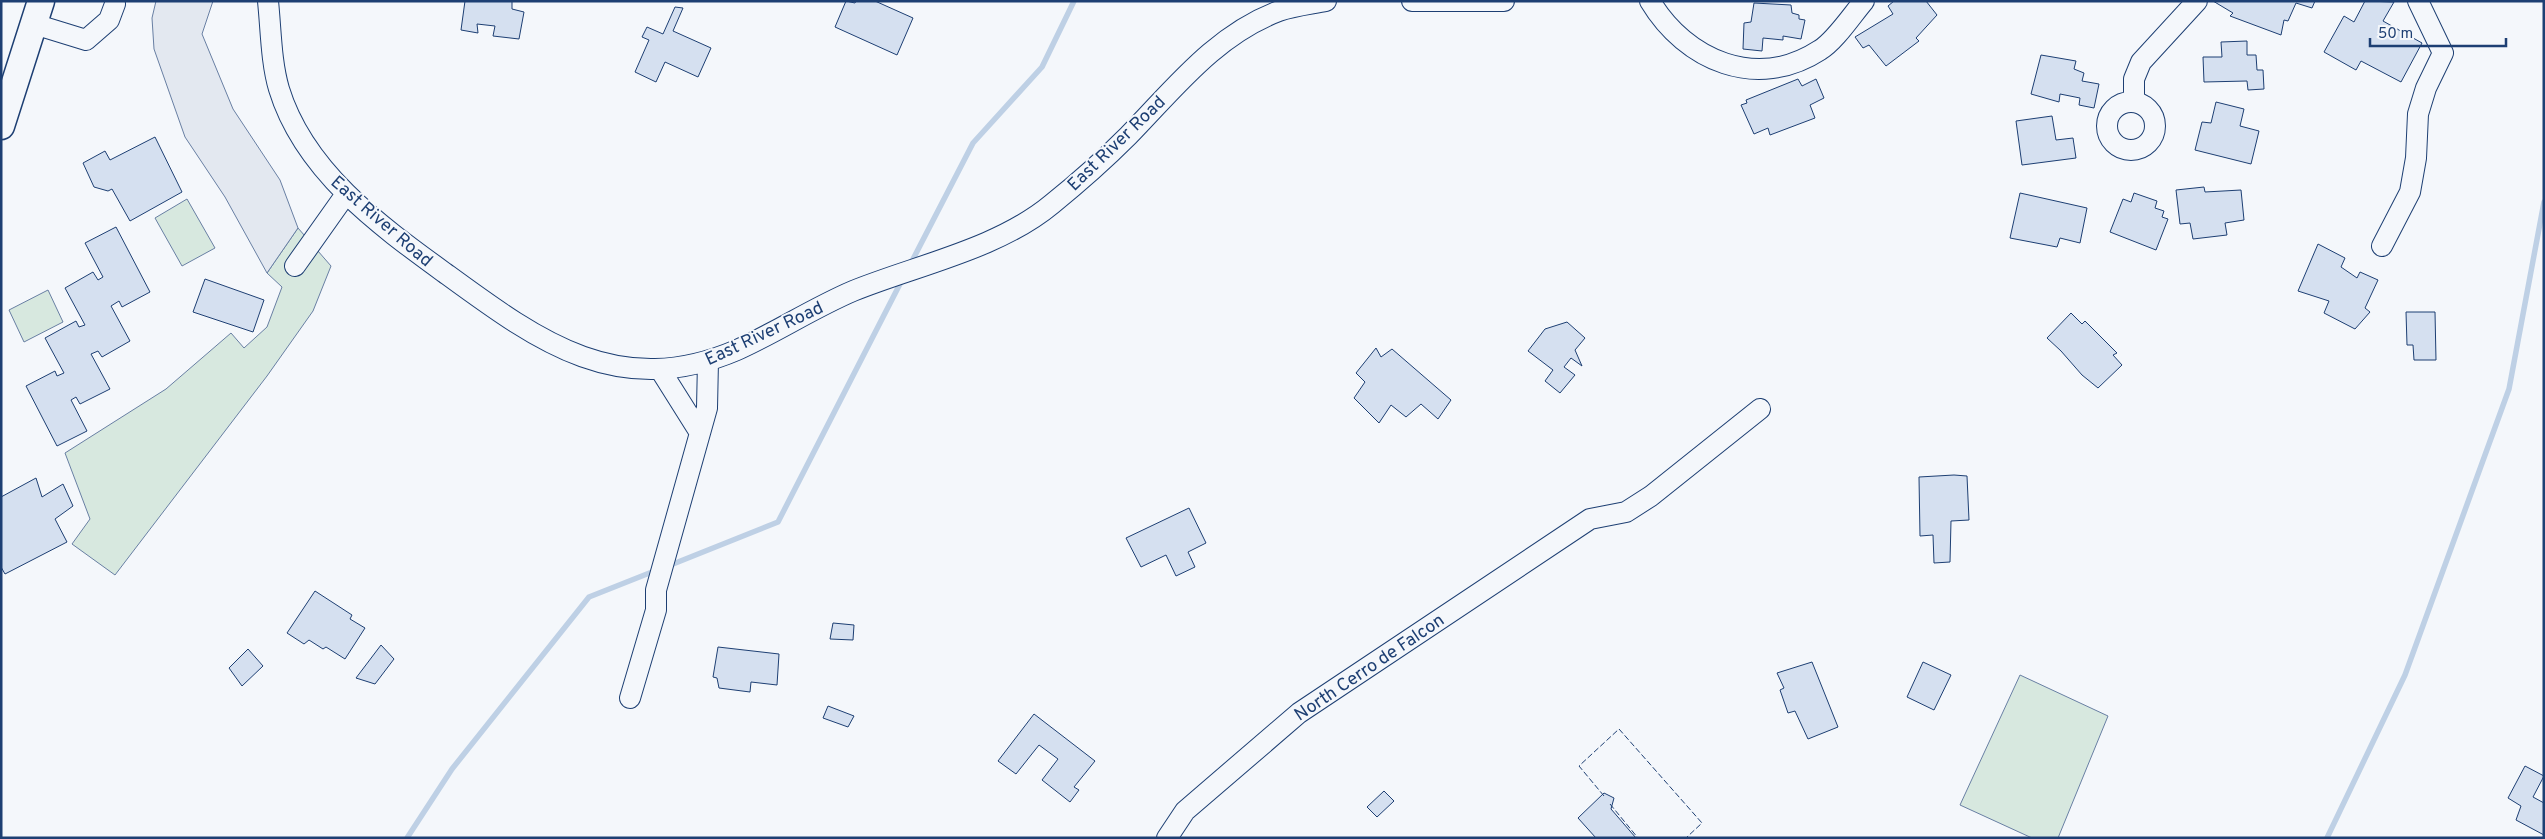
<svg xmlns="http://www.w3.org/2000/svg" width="2545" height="839" font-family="Overpass,sans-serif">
	<rect width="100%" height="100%" fill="#f4f7fb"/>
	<path fill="#d7e8df" stroke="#687fa3" d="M187,199L215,248L182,266L155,218Z
		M298,228L331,266L313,311L267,376L115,575L72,544L90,519L65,453L166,389L231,333L244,348L267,327L282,287L267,273Z
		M48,290L63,322L24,342L9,310Z
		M2020,675L2108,716L2058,838H2032L1960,805Z"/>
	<path fill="#e3e8f0" stroke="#687fa3" d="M156,1H213L202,34L233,109L280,180L298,228L267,273L225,197L185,137L154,49L152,18Z"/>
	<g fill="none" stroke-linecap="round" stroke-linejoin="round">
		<path stroke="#bed0e5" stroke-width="5.5" d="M910,265L973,143L1042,67L1074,1
			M668,566L778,522L903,278
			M407,838L452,769L589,597L657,570
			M2327,838L2405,675L2509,389L2544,202"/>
	</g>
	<path fill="#d5e0f0" stroke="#1d3f73" d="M465,1H512V9L524,12L519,39L493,36L495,26L477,24L478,33L461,30Z
		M846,1L855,3L856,1H875L913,18L897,55L835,27Z
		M1894,1H1926L1937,15L1916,38L1919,41L1886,66L1869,45L1863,48L1855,37L1893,14L1888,6Z
		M2213,1H2315L2312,8L2296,3L2288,21L2284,20L2281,35L2230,16L2233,13Z
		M2365,1L2394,2L2383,21L2422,43L2401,82L2361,61L2356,70L2324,52L2344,16L2354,22Z
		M1754,3L1791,5L1792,13L1799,15V19L1805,20L1801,39L1783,36V40L1763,38L1762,51L1743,49L1744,23L1751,22Z
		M675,7L683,8L673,31L711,48L698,77L665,62L656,82L635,72L649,40L642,37L647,27L663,34Z
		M2247,41V55H2256L2257,70H2263L2264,89L2248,90L2247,81L2204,82L2203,57H2222L2221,42Z
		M2041,55L2076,61L2074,69L2084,73L2082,81L2099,84L2094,108L2079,105L2080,98L2060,94L2059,102L2031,94Z
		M1798,79L1802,86L1816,79L1824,98L1810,105L1815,118L1770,135L1768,128L1754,134L1741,105L1747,103L1746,100Z
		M2216,102L2244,109L2240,126L2259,131L2251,164L2195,150L2202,122L2211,123Z
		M2052,116L2056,140L2073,138L2076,158L2022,165L2016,121Z
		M155,137L182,192L130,221L112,189L108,191L94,187L83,163L105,151L110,160Z
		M2204,187L2205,192L2241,190L2244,220L2225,223L2227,235L2193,239L2190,223L2180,224L2176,190Z
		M2020,193L2087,208L2080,243L2060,238L2057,247L2010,238Z
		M2134,193L2157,201L2155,208L2164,211L2162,217L2168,219L2156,250L2110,232L2123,199L2131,202Z
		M116,227L150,292L122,307L119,301L111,306L130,341L102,357L98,351L91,354L110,389L80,404L76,397L71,400L87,431L57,446L26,386L55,371L57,376L64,373L45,338L76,321L79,327L85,325L65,288L93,272L98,280L103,277L85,243Z
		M2318,244L2345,258L2341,267L2357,278L2360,272L2378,280L2365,308L2370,312L2355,329L2324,313L2329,301L2298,291Z
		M205,279L264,300L253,332L193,312Z
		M2406,312H2435L2436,360H2414L2413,345H2407Z
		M2071,313L2082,324L2085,321L2117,353L2113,355L2122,365L2098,388L2082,375L2061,351L2047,338Z
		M1567,322L1585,338L1575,350L1582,366L1571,358L1564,367L1575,375L1560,393L1545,381L1553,370L1528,351L1545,329Z
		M1376,348L1381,357L1392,349L1451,400L1438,419L1421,404L1406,417L1391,405L1379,423L1354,398L1365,382L1356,373Z
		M1954,475L1967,476L1969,520L1951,521L1950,562L1934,563L1933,535L1920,536L1919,477Z
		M36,478L42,497L63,484L73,506L55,519L67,542L5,574L1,567V497Z
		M1189,508L1206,543L1188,552L1195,567L1176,576L1166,555L1141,567L1126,538Z
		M315,591L352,615L350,619L365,628L345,659L326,647L323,649L309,640L304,644L287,633Z
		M833,623L854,625L853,640L830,639Z
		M381,645L394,659L375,684L356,678Z
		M718,647L779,654L777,685L751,682L750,692L719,688L717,678L713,677Z
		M248,649L263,666L242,686L229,668Z
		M1812,662L1838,727L1808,739L1795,711L1788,713L1780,690L1784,688L1777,673Z
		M1923,662L1951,675L1934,710L1907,697Z
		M828,706L854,716L848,727L823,718Z
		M1034,714L1095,761L1074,787L1079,790L1070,802L1042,780L1058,759L1039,745L1016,774L998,761Z
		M2525,766L2544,776L2533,797L2544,803V835L2516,820L2521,806L2508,798Z
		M1384,791L1394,801L1377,817L1367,807Z
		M1604,793L1614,798L1611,809L1636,838H1596L1578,818Z"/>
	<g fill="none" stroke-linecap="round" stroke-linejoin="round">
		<g stroke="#1d3f73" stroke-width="22">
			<path id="minor" d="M268,1C271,30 271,62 279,89C304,171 379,225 445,273C538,341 618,401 737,350C777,332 813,308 853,291C917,265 998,249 1052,204C1078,183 1104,160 1128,136C1174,89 1215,35 1279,11C1293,6 1311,4 1326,1
				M1412,1H1504
				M1650,1C1686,61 1757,91 1820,50C1835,41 1852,15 1864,1
				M34,24L86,40L109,20L115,4
				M2134,102V79L2141,62L2197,1
				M2107 126a24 24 0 1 1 48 0a24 24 0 1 1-48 0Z
				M2382,246L2410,192L2416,158L2418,114L2426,88L2443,53L2418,1
				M295,266L346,194
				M661,371L700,433
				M630,698L656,610V590L707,408L708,361
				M1167,838L1185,811L1299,713L1590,519L1626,512L1651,496L1760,409"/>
		</g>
		<g stroke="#1d3f73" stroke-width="29">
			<path id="major" d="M1,126L41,1"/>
		</g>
		<use href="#minor" stroke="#f4f7fb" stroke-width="20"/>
		<use href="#major" stroke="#f4f7fb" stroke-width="26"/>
		<path stroke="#1d3f73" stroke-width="1" stroke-dasharray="6 2.5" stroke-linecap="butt" d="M1604,796L1579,766L1619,729L1702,823L1686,838
			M1610,804L1638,838"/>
	</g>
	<g text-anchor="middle" stroke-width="4" stroke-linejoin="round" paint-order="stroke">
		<g font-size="18" fill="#1d3f73" stroke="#f4f7fb">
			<text transform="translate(1116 143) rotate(-44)" y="6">East River Road</text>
			<text transform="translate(382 221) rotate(41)" y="6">East River Road</text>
			<text transform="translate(764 333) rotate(-25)" y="6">East River Road</text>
			<text transform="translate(1369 667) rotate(-34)" y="6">North Cerro de Falcon</text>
		</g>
	</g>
	<rect width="2545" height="839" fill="none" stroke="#1d3f73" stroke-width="5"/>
	<path d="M2370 38v8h136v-8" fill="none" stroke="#1d3f73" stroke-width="2.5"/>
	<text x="2378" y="38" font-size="15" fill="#1d3f73" stroke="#f4f7fb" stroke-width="4" paint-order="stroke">50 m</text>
</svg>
